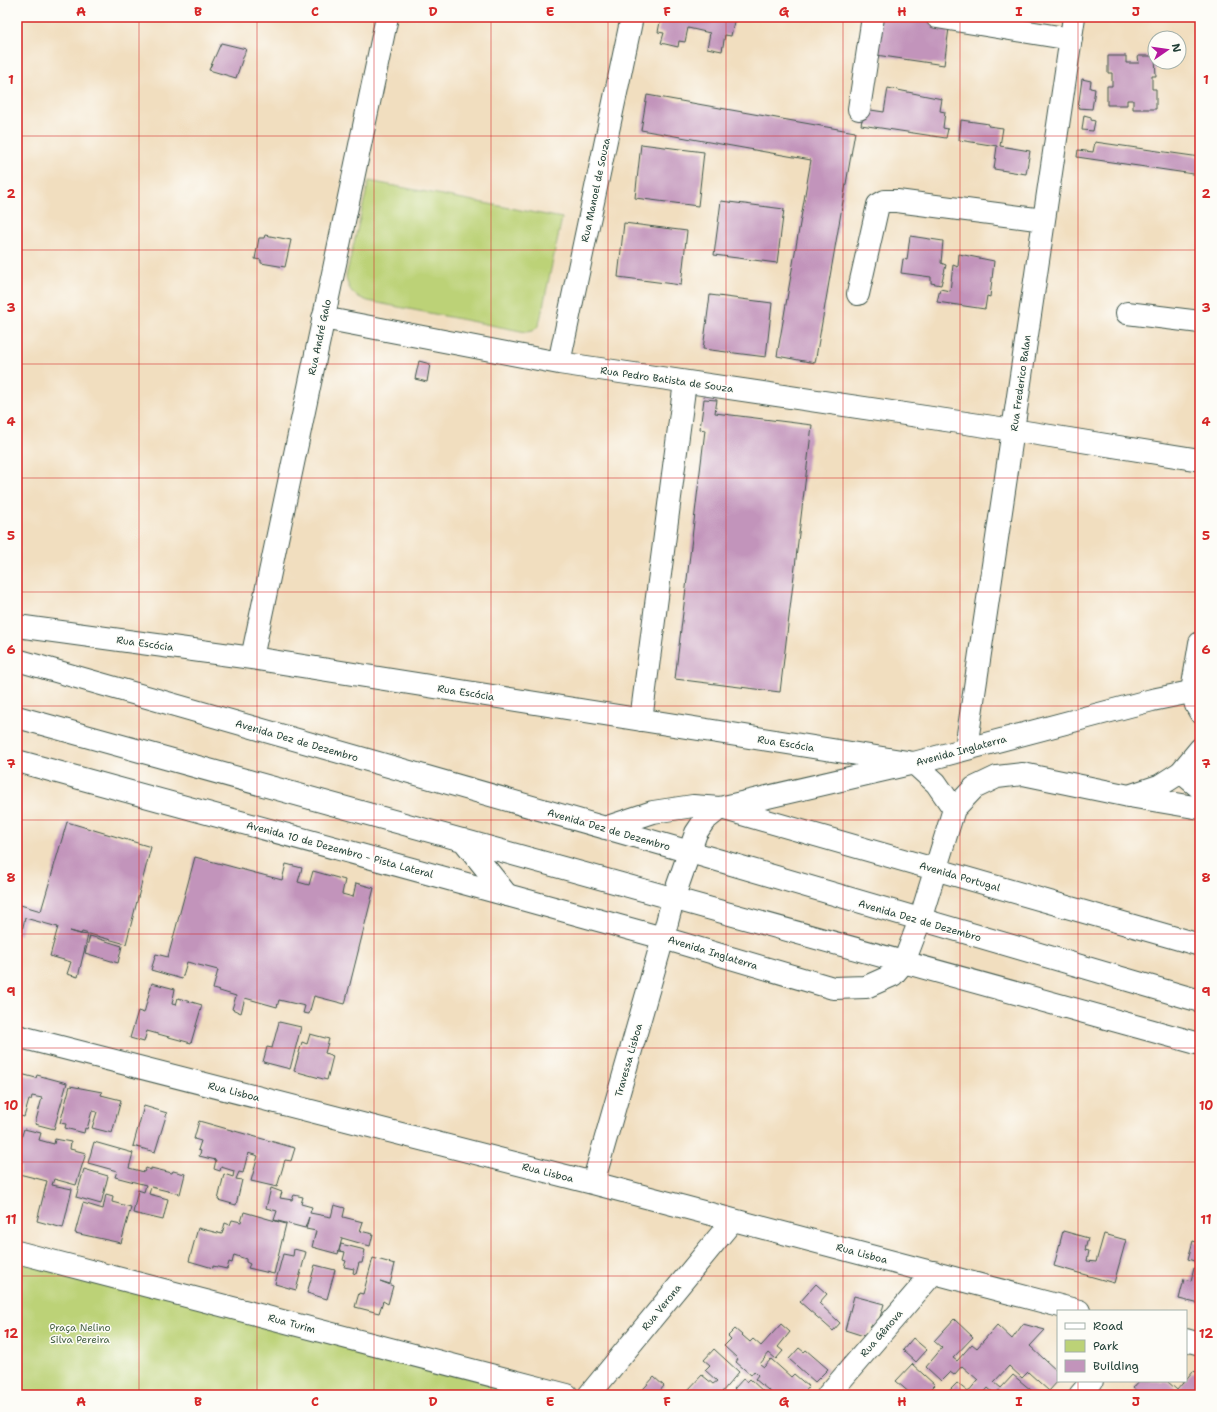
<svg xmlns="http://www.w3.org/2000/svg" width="1217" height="1412" font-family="'Shantell Sans',sans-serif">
	<rect width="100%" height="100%" fill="#fdfcf7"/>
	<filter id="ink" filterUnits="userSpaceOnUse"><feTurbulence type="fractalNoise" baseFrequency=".025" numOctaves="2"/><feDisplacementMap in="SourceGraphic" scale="8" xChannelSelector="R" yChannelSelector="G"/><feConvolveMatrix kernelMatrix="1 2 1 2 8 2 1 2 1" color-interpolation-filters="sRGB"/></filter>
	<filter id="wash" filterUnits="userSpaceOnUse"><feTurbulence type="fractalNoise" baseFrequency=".012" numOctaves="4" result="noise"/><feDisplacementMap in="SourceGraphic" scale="16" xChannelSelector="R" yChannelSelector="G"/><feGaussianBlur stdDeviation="0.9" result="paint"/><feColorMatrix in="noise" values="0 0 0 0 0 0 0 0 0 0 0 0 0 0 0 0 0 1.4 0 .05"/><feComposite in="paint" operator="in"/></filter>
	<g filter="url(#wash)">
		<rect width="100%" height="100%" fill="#f1debf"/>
		<path fill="#bcd277" stroke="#6e8856" d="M369,181L562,218L539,325L533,331L526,332L368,301C354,296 348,291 346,276Z
			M17,1252L567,1395H17Z"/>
		<g id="blocks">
			<path fill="#c294bb" d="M661,17H735L731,36L725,35L722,51L707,48L710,33L688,28L685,42L679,41L678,47L661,43L664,33L658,32Z
				M875,17H924L950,21L944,65L869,54Z
				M221,43L246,49L236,78L209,70Z
				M1108,56H1126V63H1139L1138,56H1155L1156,76H1152V89H1156V109H1133V100H1127V105H1107V86H1112V73H1108Z
				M1082,79L1091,81L1090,88L1095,89L1092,109L1078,108Z
				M888,88L942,99L940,111L945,112L943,128L948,129L946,138L861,125L864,109L884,112Z
				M647,95L855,132L815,363L777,356L811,160L641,130Z
				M1198,97H1200V116H1198Z
				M1084,115L1091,117V120L1095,121L1093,131L1082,130Z
				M961,120L989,124L988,126L1003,128L1000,146L1030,151L1026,174L994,169L997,146L959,140Z
				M1095,142L1200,157V175L1077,157L1078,150L1093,152Z
				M641,144L704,152L698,206L635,198Z
				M721,201L784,209L777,263L714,255Z
				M624,223L687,231L681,285L618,277Z
				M265,235L291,240L285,267L261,263V260L255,259L259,238H264Z
				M910,236L943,241L941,263L946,265L941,285L931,283V277L901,273L903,259L907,260Z
				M959,254L994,261L990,297L987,296L985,309L937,302L940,289L950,291L953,265L958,267Z
				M710,295L772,303L766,357L703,349Z
				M419,361L430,364L427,382L415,379Z
				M704,399L717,400L715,413L812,425L780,692L675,679L705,430L700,429Z
				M67,822L151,847L126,944L82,932L81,934L70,931L80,934L88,935L78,977L67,974L71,962L50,956L58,927L25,918L21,935L17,934V904L41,911Z
				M195,857L282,880L286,864L302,868L298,882L309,885L313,871L345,880L342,894L353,897L356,883L374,888L345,1004L314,996L309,1014L303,1013L305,1006L279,1000L277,1007L245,998L241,1013L232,1009L236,996L213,989L218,970L187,962L182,979L151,970L156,954L168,957Z
				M90,936L122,946L118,963L85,953Z
				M152,983L175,989L172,1004L176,1005L178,998L202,1005L191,1043L147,1031L144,1042L130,1038L138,1011L144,1013Z
				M279,1022L301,1027L290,1069L263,1062L267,1047L272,1048Z
				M310,1034L329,1039L325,1053L333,1056L327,1080L294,1071L302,1042L307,1044Z
				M17,1073L36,1078L37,1075L67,1083L54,1129L35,1124L42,1098L32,1096L31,1100H29L24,1117L17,1115Z
				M70,1086L102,1092L101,1095L121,1100L112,1133L92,1128L97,1112L92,1111L87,1129L85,1128L84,1133L65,1128L66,1124L60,1123Z
				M144,1106L167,1113L155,1152L133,1146Z
				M199,1121L295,1148L291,1161L285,1160L277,1187L251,1181L258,1156L248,1153L243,1173L239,1172L236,1179L242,1180L236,1205L218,1200L224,1174L233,1177L234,1171L221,1167L220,1171L214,1169L216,1160L199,1156L201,1151L198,1150L201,1141L194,1139Z
				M24,1129L41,1133L39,1140L54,1144L55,1139L71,1142L70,1149L86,1153L76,1185L54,1179L52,1185L72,1189L63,1228L37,1221L47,1181L19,1174L21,1167L17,1166V1151Z
				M94,1142L133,1153L129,1168L144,1172L146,1168L151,1170V1168L172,1173L173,1171L185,1174L180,1194L151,1187L149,1194L168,1199L163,1220L133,1213L138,1190L144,1192L146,1185L115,1177L117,1171L88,1163Z
				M84,1169L108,1176L101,1204L76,1197Z
				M271,1188L282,1192L280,1198L292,1200L294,1195L303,1197L301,1204L312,1207L310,1213L331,1217L334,1205L345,1208L343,1217L363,1222L360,1231L373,1234L370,1246L342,1238L338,1254L312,1247L316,1231L306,1229L309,1217L305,1228L274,1220L277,1211L266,1208Z
				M106,1194L113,1196L112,1202L131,1207L121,1243L75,1233L83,1203L103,1209Z
				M244,1212L286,1224L274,1274L248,1268L250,1264L246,1262V1259L234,1255L232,1263L229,1262L227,1269L213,1266V1268L189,1261L198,1228L222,1234L225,1223L230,1225L232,1220L241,1222Z
				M1063,1231L1088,1238L1085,1250L1089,1251L1087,1261L1096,1262L1104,1234L1126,1240L1114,1283L1054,1266Z
				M1193,1241L1200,1243V1263L1188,1259Z
				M341,1244L365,1250L362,1263H359L356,1274L353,1273L354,1269L344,1267L346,1261L343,1260L345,1252L339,1251Z
				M294,1249L306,1252L296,1290L275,1284L283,1254L293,1256Z
				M373,1258L395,1264L390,1284L380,1281L393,1286L388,1304L383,1301L379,1313L355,1307L359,1293L363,1294Z
				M315,1265L335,1270L327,1299L307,1293Z
				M1194,1268L1200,1270V1304L1179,1299L1184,1279L1191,1281Z
				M816,1284L827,1294L819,1303L840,1323L833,1331L800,1302Z
				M854,1296L884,1304L877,1327L871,1325L867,1337L845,1330Z
				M954,1319L973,1337L953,1358L957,1361L972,1344L977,1348L997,1325L1012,1339L1023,1324L1045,1330L1030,1346L1058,1372V1381L1049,1391L1028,1372L1022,1378L1009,1366L994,1382L1001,1388L1013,1375L1037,1395H1005L999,1390L995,1394L988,1388L982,1395H953L949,1391L957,1383L968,1392L978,1380L962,1366L954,1375L950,1372L941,1381L926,1367L942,1348L934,1341Z
				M781,1324L790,1332L778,1347L783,1351L776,1359L769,1353L760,1364L764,1367L771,1359L791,1377L794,1374L809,1387L802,1395H774L755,1379L758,1375L754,1371L751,1375L736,1362L738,1359L724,1346L731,1339L728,1336L735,1329L750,1342L753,1339L761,1346Z
				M913,1338L927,1350L916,1362L903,1350Z
				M799,1348L804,1352L806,1350L828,1369L815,1382L789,1359Z
				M714,1349L739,1372L722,1392L726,1395H694L688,1390L702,1375L713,1384L717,1381L705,1370L710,1365L704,1360Z
				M912,1364L935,1385L932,1388L936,1392L934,1395H912L896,1381Z
				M1193,1371L1200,1373V1395H1141L1133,1388L1139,1381H1167L1177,1390Z
				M654,1377L664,1386L659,1392L662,1395H638Z
				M744,1378L747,1382L750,1379L766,1394L737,1395L739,1393L734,1389Z"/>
		</g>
	</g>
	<g filter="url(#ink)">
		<use href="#blocks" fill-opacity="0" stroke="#3e5549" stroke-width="1"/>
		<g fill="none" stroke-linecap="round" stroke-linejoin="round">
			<g stroke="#3e5549" stroke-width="24">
				<path id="minor" d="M937,17L1071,39
					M859,109L873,17
					M858,294L878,205L885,201H897L1044,220
					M1127,313L1200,322
					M323,318L559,363L1013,430L1200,460
					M559,363L632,17
					M17,626L252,658L914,763
					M252,658L387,17
					M1192,691L1200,643
					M641,720L685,382
					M966,748L1074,17
					M17,761L507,895
					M1181,772L1200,788
					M1129,796L1200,808
					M17,1036L593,1183L1079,1311
					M593,1183L663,938
					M17,1252L567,1395
					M1186,1340L1200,1344
					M589,1395L733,1220
					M828,1395L934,1272
					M1080,1395L1092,1381"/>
			</g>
			<g stroke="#3e5549" stroke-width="24">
				<path id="major" d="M1192,691L1196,705L1200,712
					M914,763L936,783L954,809
					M721,808L1200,945
					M507,895L663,938L833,988L866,987L893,975L904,962L920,920L954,809L974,788L997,777L1023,774L1129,796L1159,786L1181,772L1200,749
					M663,938L673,899L696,833L704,821L720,808L914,763L1152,700L1200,690"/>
			</g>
			<g stroke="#3e5549" stroke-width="24">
				<path id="highway" d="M17,660L690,852L1200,1001
					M17,717L1200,1044
					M605,828L653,812L693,806L720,808
					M463,840L507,895"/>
			</g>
			<use href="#minor" stroke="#fff" stroke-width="22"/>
			<use href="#major" stroke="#fff" stroke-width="22"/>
			<use href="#highway" stroke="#fff" stroke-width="22"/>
		</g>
	</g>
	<path fill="none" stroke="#d62828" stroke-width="1" stroke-opacity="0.55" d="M139,17V1395M257,17V1395M374,17V1395M491,17V1395M608,17V1395M726,17V1395M843,17V1395M960,17V1395M1078,17V1311M17,136H1200M17,250H1200M17,364H1200M17,478H1200M17,592H1200M17,706H1200M17,820H1200M17,934H1200M17,1048H1200M17,1162H1200M17,1276H1200M1078,1381V1395"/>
	<g text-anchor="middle" stroke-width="3" stroke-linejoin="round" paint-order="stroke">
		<g font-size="10" fill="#1f3d34" stroke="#fdfcf7">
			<text transform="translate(595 190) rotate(-78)" y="4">Rua Manoel de Souza</text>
			<text transform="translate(319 337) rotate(-78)" y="4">Rua André Galo</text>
			<text transform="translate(667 379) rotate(8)" y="4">Rua Pedro Batista de Souza</text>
			<text transform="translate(1020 383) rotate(-82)" y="4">Rua Frederico Balan</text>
			<text transform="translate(145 643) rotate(8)" y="4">Rua Escócia</text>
			<text transform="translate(466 692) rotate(9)" y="4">Rua Escócia</text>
			<text transform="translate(297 740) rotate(16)" y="4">Avenida Dez de Dezembro</text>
			<text transform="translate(786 743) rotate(9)" y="4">Rua Escócia</text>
			<text transform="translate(961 750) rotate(-15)" y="4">Avenida Inglaterra</text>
			<text transform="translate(609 829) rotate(16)" y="4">Avenida Dez de Dezembro</text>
			<text transform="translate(340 849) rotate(15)" y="4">Avenida 10 de Dezembro - Pista Lateral</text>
			<text transform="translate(960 876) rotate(16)" y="4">Avenida Portugal</text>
			<text transform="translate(920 920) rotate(16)" y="4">Avenida Dez de Dezembro</text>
			<text transform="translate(713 952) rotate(17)" y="4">Avenida Inglaterra</text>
			<text transform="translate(628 1060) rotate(-74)" y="4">Travessa Lisboa</text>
			<text transform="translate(234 1091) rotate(14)" y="4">Rua Lisboa</text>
			<text transform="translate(548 1172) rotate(14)" y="4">Rua Lisboa</text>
			<text transform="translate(862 1253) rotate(15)" y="4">Rua Lisboa</text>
			<text transform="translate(661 1307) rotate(-51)" y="4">Rua Verona</text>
			<text transform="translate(292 1323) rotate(15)" y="4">Rua Turim</text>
			<text transform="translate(881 1333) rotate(-49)" y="4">Rua Gênova</text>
		</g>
		<g font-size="10" fill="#466245" stroke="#fdfcf7">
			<text x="80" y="1331">Praça Nelino<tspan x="80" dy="12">Silva Pereira</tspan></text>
		</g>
	</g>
	<rect width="1217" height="1412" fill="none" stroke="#fdfcf7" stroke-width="44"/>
	<rect x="1057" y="1310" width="130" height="72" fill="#fdfcf7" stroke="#a4b0a9"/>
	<rect x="1065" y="1323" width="20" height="6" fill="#ffffff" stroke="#a4b0a9"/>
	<text x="1093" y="1330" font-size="12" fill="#1f3d34">Road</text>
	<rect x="1065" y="1340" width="20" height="12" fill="#bcd277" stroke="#a4b0a9"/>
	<text x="1093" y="1350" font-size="12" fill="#1f3d34">Park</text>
	<rect x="1065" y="1360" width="20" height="12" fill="#c294bb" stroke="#a4b0a9"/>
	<text x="1093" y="1370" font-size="12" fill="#1f3d34">Building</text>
	<g transform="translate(1167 50) rotate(77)"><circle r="19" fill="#fdfcf7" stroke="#a4b0a9"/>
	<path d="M0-3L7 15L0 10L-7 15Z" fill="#b5179e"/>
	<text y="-6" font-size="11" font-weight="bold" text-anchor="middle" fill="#1f3d34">N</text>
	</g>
	<rect x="22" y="22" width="1173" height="1368" fill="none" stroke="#d62828" stroke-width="1.5"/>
	<g font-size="13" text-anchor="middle" font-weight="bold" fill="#d62828">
		<text x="81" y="16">A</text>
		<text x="198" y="16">B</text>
		<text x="315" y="16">C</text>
		<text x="433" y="16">D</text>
		<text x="550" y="16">E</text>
		<text x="667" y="16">F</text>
		<text x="784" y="16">G</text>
		<text x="902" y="16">H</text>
		<text x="1019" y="16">I</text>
		<text x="1136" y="16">J</text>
		<text x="11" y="84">1</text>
		<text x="1206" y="84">1</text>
		<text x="11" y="198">2</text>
		<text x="1206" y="198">2</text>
		<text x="11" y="312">3</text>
		<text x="1206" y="312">3</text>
		<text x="11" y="426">4</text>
		<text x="1206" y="426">4</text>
		<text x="11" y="540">5</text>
		<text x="1206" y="540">5</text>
		<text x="11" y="654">6</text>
		<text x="1206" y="654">6</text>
		<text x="11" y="768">7</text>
		<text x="1206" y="768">7</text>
		<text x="11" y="882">8</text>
		<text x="1206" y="882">8</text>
		<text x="11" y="996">9</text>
		<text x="1206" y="996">9</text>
		<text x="11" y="1110">10</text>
		<text x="1206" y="1110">10</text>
		<text x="11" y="1224">11</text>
		<text x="1206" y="1224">11</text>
		<text x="11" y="1338">12</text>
		<text x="1206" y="1338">12</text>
		<text x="81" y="1406">A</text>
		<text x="198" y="1406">B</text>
		<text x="315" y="1406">C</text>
		<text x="433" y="1406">D</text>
		<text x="550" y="1406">E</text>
		<text x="667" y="1406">F</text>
		<text x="784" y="1406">G</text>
		<text x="902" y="1406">H</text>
		<text x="1019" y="1406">I</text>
		<text x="1136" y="1406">J</text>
	</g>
</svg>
